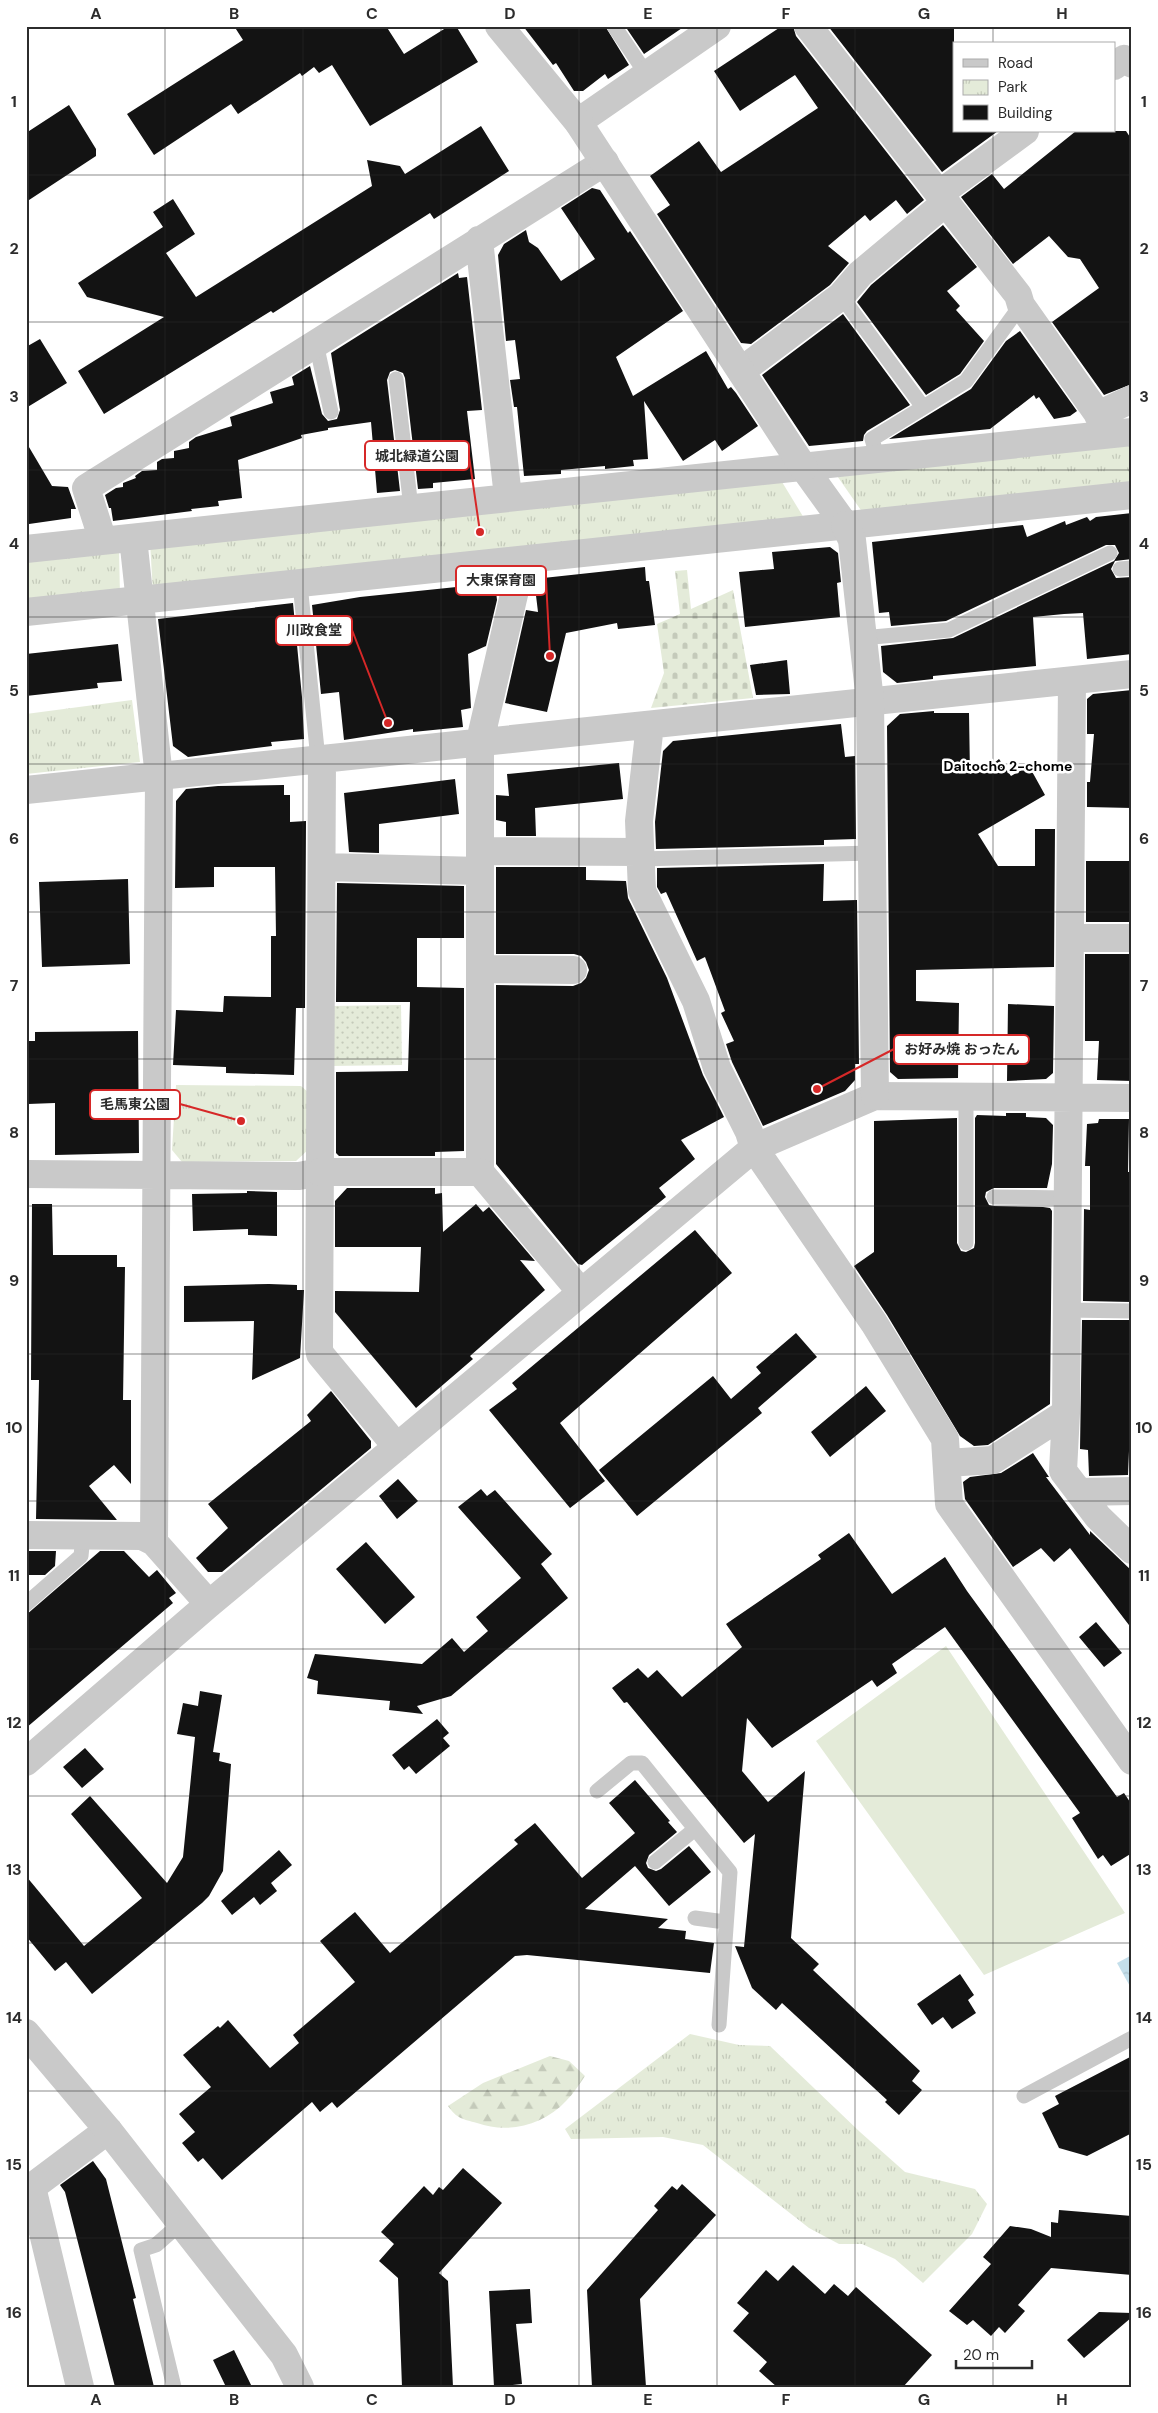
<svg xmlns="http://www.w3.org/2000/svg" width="1158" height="2413" font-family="'DM Sans','Noto Sans JP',sans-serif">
	<defs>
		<pattern id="grass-dots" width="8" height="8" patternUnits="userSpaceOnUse" patternTransform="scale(1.25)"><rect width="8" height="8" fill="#e4ebd9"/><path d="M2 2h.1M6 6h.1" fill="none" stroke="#c4caba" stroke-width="1.8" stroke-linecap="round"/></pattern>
		<pattern id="forest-firs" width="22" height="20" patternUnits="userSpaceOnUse" patternTransform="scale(1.25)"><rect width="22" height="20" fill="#e4ebd9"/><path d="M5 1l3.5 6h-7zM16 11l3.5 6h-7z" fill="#c4caba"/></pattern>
		<pattern id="cemetery-stones" width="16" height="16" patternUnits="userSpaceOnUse" patternTransform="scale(1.25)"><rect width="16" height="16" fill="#e4ebd9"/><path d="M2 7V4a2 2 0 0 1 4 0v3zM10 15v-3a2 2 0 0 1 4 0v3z" fill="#c4caba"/></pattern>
		<pattern id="park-tufts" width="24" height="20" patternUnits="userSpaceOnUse" patternTransform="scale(1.25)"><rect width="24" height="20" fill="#e4ebd9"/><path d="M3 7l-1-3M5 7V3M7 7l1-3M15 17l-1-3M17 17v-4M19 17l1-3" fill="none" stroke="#c4caba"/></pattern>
		<pattern id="water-ripples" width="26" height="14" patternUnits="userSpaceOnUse" patternTransform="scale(1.25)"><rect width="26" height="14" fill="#c4dfeb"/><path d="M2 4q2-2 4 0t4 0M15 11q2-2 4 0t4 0" fill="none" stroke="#a9c0ca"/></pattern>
	</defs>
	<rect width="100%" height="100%" fill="#fff"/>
	<path fill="url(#grass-dots)" d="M401,1005L402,1065L330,1066L329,1006Z"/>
	<path fill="url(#forest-firs)" d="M550,2056L569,2061L585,2076C579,2085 573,2094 566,2101C543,2126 507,2134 477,2123C463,2119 457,2119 448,2106L483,2083Z"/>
	<path fill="url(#cemetery-stones)" d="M687,570L691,609L733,590L753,698L651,708L664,673L657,624L680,614L675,571Z"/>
	<path fill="url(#park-tufts)" d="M1132,439V488L865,516L833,470Z
		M779,477L807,523L153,593L150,542Z
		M119,548L120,596L26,606V555Z
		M132,700L140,762L26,774V714Z
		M176,1085L301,1086L309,1093V1149L296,1161L182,1162L172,1150Z
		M690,2034L739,2045L770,2046L860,2132L905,2172L975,2189L987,2204L972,2234L923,2283L895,2259L862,2244H839L809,2228L703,2145L663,2137L571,2139L565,2129Z"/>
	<path fill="#e4ebd9" d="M946,1646L1125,1913L984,1975L816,1741Z"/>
	<path fill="url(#water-ripples)" d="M1132,1955V1990L1117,1963Z"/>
	<path fill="#131313" d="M234,26H386L404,54L449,26H456L478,62L370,126L332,65L319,73L314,67L302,76L300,73L238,114L231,104L154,155L127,114L243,40Z
		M523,26H605L629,65L608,79L605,74L583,91H574L556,63L553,65Z
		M625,26H685L644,54Z
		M782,26H793L796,36L924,200L907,214L896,200L870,221L865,215L828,246L849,263L830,285L751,344L741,343L657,214L670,205L650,176L699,141L721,172L818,108L795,75L740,111L714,71Z
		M828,26H954V131H998L942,172Z
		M69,105L96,149V156L26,202V133Z
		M481,126L509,171L434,219L430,213L273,313L271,311L104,414L78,371L164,317L87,297L78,283L163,227L153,212L173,199L195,234L166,253L196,297L372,186L367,160L400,166L405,174Z
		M1076,131H1126L1132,140V384L1104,395L1052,322L1099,288L1080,259L1068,257L1049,236L1013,264L961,197L992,174L1004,189Z
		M592,188L600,190L628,233L630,231L683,311L616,357L633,396L706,351L728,389L731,387L736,393L758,426L722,451L715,440L683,461L644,401L648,459L633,460L634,466L605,469V466L561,470V474L524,476L517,407H514L510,380L520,379L515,340L506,341L498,255L504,244L526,230L529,242L538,248L561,281L595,259L561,208Z
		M943,225L977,267L947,291L960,306L956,310L984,341L960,374L926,395L857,302L871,285Z
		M458,273L459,278L467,277L482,410L467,411L475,479L433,483V488L418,489L405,378L403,373L395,370L390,372L387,380L400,491L377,493L371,422L328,428V430L301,435L302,438L238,460L242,498L218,501L219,506L191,509L192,511L113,521L111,508H109L105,495L116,488L123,487V483L136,478L135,476L142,471L157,470V462L162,459L174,458V451L189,448V442L196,437L232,426L230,417L273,403L270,392L294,385L292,377L310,366L322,414L328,421L337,419L340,410L331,353Z
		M843,314L910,405L867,431L864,435L863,441L809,446L762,375Z
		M1020,331L1077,411L1070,416L1054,419L1039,397L1036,399L1034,395L990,429L889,439L971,389L1006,341Z
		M40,339L67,383L26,408V347Z
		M26,442L52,486L68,487L76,509H71V518L29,524Z
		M1132,513V559L1115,561L1111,569L1116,578L1132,577V654L1087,659L1083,613L1064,614L1033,617L1036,666L933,676V679L897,683L883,672L881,646L953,638L1114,561L1119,553L1115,545H1106L946,621L891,626L889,612L879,613L872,542L1023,525L1027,537L1065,521L1066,525L1087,517L1090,521L1096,517Z
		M830,547L838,553L841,582L837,583L840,617L745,627L739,572L774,569L772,552Z
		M645,567L646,581H649L655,625L618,629L617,623L566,633L547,712L505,703L526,610L538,612L534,579Z
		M495,583L497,600L486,646L468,654L471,708L461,710L463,727L413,732V729L344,740L339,692L321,694L312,605L360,597Z
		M293,603L302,697L304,739L271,742L272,746L188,757L173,746L158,619Z
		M118,644L122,681L97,683L98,688L26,696V654Z
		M787,660L790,694L756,695L750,665Z
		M1132,690V808L1087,807V782H1090L1094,734H1087V699L1093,694Z
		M934,711V713H969L970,774L991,761L993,764L999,759L1011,776L1029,766L1045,795L978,834L998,866H1035V829H1055L1054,967L916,970V1001L959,1003L958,1078L898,1079L890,1072L887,726L900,714Z
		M841,724L845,757L855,756L856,839L824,840V845L656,849L655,822L663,751L673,741Z
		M619,763L623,799L535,808L536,836H506V822L496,820V795L509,796L507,774Z
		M455,779L459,814L379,824V853L349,852L344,793Z
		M284,785V795H290V822L306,821L305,1008H296L294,1075L226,1073V1067L173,1065L176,1010L223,1012L224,996L271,997V936H276L275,867H214V887L175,888L176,801L186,789L218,786Z
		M1086,861H1132V922H1086Z
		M824,864L823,901L857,900L859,1064H855V1080L845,1091L763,1126L732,1062L726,1044L734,1041L721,1013L725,1011L705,957L697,961L666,892L661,894L657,887V868Z
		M496,867H586V880L626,881L628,898L667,978L703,1075L724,1117L681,1140L695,1159L659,1188L666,1197L582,1265L578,1264L496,1164V985L573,986L581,983L586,978L589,970L586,962L581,956L574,954H496Z
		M128,879L130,964L42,967L39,882Z
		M337,883L464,886V938H417V987L464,988V1151L435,1152V1156H339L336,1153V1072L408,1071L410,1002H336Z
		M1085,954H1132V1081L1097,1080L1099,1041H1085Z
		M1008,1004L1054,1006L1053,1073L1046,1079L1007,1081Z
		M138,1031L139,1153L55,1155V1103L28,1104L27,1041H35V1032Z
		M1006,1113H1026V1117L1046,1118L1053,1125L1052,1164L1047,1188H994L986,1192L985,1197L989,1205L993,1206L1043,1207L1050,1208L1052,1211L1050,1404L988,1445L974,1446L960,1436L887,1315L854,1266L874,1252V1121L957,1118V1243L961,1251L966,1252L974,1248L975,1243V1118L977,1115L1006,1116Z
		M1099,1119H1129L1128,1172H1132V1302L1083,1301L1084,1209L1090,1210V1166H1085L1087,1124L1098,1123Z
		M347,1188H435V1194L442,1193L443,1232L476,1204L483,1212L489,1207L535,1261L520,1260L545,1290L470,1356L473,1359L416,1408L335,1312V1291L419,1292L421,1247H335V1201Z
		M247,1191L277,1192V1236L248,1235V1229L193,1231L192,1194L247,1193Z
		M32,1204H52L53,1255H117V1267H125L123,1400H131V1484L114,1465L89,1486L117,1520L36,1519L39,1380H31Z
		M695,1230L732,1273L560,1423L605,1481L570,1508L489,1410L517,1389L512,1383Z
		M269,1284L297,1285V1290H304L300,1358L252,1380L254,1321L184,1322V1286Z
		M1082,1320H1132V1451H1129L1128,1475L1089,1476L1088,1450L1080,1449Z
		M796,1333L817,1357L758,1408L762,1413L637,1516L599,1470L713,1376L731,1399L761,1373L756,1367Z
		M866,1386L886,1411L830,1457L811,1432Z
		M331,1391L371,1441V1448L222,1572H208L196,1558L228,1528L208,1504L311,1421L307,1415Z
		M1033,1453L1049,1477H1046L1090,1535V1531L1132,1571V1629L1070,1548L1054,1562L1041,1548L1013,1567L965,1499L963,1482L970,1477L1001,1473Z
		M398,1479L418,1501L397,1519L379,1496Z
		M481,1489L487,1496L495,1490L552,1554L541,1564L568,1598L451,1696L417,1706L423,1714L389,1710L390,1701L317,1694L318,1681L307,1678L315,1654L422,1664L452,1638L464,1652L488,1631L476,1617L521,1578L458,1507Z
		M849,1533L892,1594L945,1557L967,1591L1117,1797L1124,1793L1132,1805V1853L1111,1866L1103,1855L1098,1859L1072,1818L1080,1813L945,1627L892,1664L897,1673L877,1687L872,1680L772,1748L747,1718L742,1771L768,1802L805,1771L791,1938L819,1964L813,1970L920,2071L912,2081L922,2090L899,2115L885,2102L887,2100L782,2003L776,2010L752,1988L735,1946L744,1947L755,1834L744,1843L627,1702L624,1703L612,1688L638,1668L648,1678L657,1670L682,1697L742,1647L726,1624L821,1559L818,1555Z
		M366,1542L415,1597L385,1624L336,1569Z
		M29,1551H56L55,1566L45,1575H29Z
		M100,1551H124L149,1577L157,1570L176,1593L169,1598L173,1603L26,1728V1615Z
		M1096,1622L1122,1653L1104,1667L1079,1637Z
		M200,1691L222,1695L213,1752L220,1753L219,1761L231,1764L223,1871L209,1896L202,1903L92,1994L66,1962L55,1971L26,1936V1876L84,1946L142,1898L71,1814L90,1796L167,1883L183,1857L195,1737L177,1734L183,1703L198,1706Z
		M437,1719L449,1733L443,1738L450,1746L416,1774L409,1766L404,1770L392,1755Z
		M85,1748L104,1769L82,1788L63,1767Z
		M635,1780L670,1821L668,1822L677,1832L649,1855L646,1863L648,1868L656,1871L661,1869L689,1846L711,1872L669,1906L635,1866L585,1909L668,1919L658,1928L686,1931L685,1939L714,1943L710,1973L527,1955L515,1956L337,2108L332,2102L320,2112L312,2102L222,2180L203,2158L198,2162L182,2143L195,2132L179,2114L211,2087L183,2055L218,2026L220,2028L228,2020L270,2068L299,2043L293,2035L355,1982L320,1941L355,1912L390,1953L518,1844L514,1840L535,1823L582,1878L635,1833L609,1803Z
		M279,1850L292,1865L271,1883L277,1891L260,1905L254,1897L232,1915L221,1901Z
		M960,1974L974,1995L968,2000L976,2013L952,2029L943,2017L932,2025L917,2004Z
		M1132,2056V2133L1087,2156L1059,2148L1042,2113L1059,2104L1055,2096Z
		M93,2161L106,2179L136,2298L133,2299L154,2387H115L65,2192L60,2185Z
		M463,2168L502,2203L439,2273L448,2281L453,2387H402L398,2278L379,2261L394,2244L381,2232L424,2186L433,2195L439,2187L443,2190Z
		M682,2184L716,2215L640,2299L646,2387H592L587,2290L658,2210L654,2206L672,2186L677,2190Z
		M1059,2210L1132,2216V2275L1051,2268L1018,2305L1025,2311L1005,2333L999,2327L991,2336L973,2320L967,2325L949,2311L991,2264L983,2257L1010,2226L1031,2229L1051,2237V2222L1058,2223Z
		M793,2265L825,2294L834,2284L848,2296L856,2287L932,2355L903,2387H777L759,2371L767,2362L733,2331L749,2313L737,2303L766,2270L778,2281Z
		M530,2289L532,2323L516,2324L522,2384L494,2387L489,2291Z
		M1099,2312L1132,2313V2317L1084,2358L1067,2340Z
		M234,2350L252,2387H226L213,2360Z"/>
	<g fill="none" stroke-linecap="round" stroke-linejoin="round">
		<path stroke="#c9c9c9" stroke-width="15" d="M614,26L647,75
			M841,296L923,407
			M316,343L331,412
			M396,379L411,508
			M878,460L872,439L966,381L1021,305
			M1120,569L1132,568
			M300,584L318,759
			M862,638L949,630L1110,553
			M640,859L872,853
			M966,1097V1243
			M994,1197L1067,1198
			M1067,1310L1132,1311
			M26,1604L81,1556L83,1536
			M597,1791L631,1763H642L730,1872L719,2025
			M655,1862L695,1829
			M695,1918L725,1922
			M1024,2096L1132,2038
			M174,2387L141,2250L156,2245L181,2223"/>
		<path stroke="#c9c9c9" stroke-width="28" d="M808,26L1018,295L1021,305L1112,434
			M1114,66L1124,59L1132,64
			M578,122L717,26
			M939,194L1025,131
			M479,240L508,497
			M741,371L841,296L860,274L945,203
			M1098,415L1132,399
			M804,468L845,525
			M133,538L159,777L154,1542L209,1604
			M103,541L86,488L605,162
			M26,549L1132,432
			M26,612L1132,495
			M1072,681L1066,1413L1063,1471L1098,1517L1132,1550
			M650,725L639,821L642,891L696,1001L717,1068L749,1132L754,1148L874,1323L945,1439L949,1504L1132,1761
			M322,759L319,1348L320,1354L397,1447
			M26,790L1132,674
			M480,851L639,852
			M323,867L480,871
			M1070,938H1132
			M480,969L573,970
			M480,1172V741L522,560
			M26,1174L299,1176L320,1172
			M947,1463L993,1460L1066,1413
			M1079,1492L1132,1491
			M26,1535L142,1536L154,1542
			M26,1762L209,1604L754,1148L875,1096L1132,1098
			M32,2187L80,2387
			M26,2188L32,2187L108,2130"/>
		<path stroke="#c9c9c9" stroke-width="28" d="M499,26L578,122L804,468
			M845,525L852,540L870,701L875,1096
			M320,1172H480L581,1292
			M26,2033L108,2130L284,2355L300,2387"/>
	</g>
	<path fill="none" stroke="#2c2c2c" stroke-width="1" stroke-opacity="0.55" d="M165,26V2387M303,26V2387M441,26V2387M579,26V2387M717,26V2387M855,26V2387M993,26V44M993,131V2387M26,175H1132M26,322H1132M26,470H1132M26,617H1132M26,764H1132M26,912H1132M26,1059H1132M26,1206H1132M26,1354H1132M26,1501H1132M26,1649H1132M26,1796H1132M26,1943H1132M26,2091H1132M26,2238H1132"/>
	<g text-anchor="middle" stroke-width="5" stroke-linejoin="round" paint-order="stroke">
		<g font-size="14" font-weight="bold" fill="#000" stroke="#fff">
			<text x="1008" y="771">Daitocho 2-chome</text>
		</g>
	</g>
	<path fill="none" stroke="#d62828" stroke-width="2" d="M480 532L469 456M550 656L546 580M388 723L352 630M817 1089L894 1049M241 1121L180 1104"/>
	<g fill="#d62828" stroke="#fff" stroke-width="2">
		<circle cx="480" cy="532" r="5"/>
		<circle cx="550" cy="656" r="5"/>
		<circle cx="388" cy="723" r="5"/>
		<circle cx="817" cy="1089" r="5"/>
		<circle cx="241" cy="1121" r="5"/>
	</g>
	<g fill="#fff" stroke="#d62828" stroke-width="2">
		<rect x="365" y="441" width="104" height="29" rx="5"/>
		<rect x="456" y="566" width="90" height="29" rx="5"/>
		<rect x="276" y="616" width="76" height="29" rx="5"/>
		<rect x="894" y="1035" width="135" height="29" rx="5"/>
		<rect x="90" y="1090" width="90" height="29" rx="5"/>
	</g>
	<g font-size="14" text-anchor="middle" font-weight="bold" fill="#2c2c2c">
		<text x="417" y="461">城北緑道公園</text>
		<text x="501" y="585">大東保育園</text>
		<text x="314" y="635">川政食堂</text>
		<text x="962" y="1054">お好み焼 おったん</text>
		<text x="135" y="1109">毛馬東公園</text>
	</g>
	<rect width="1158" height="2413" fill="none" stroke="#ffffff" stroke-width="55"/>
	<rect x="953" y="42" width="162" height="90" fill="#ffffff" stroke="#ababab"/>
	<rect x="963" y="59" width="25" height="8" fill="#c9c9c9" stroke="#ababab"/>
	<text x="998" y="68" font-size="15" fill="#2c2c2c">Road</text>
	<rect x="963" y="80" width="25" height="15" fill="url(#park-tufts)" stroke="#ababab"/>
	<text x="998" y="92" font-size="15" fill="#2c2c2c">Park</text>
	<rect x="963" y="105" width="25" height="15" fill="#131313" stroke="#ababab"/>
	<text x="998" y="118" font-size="15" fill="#2c2c2c">Building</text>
	<path d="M956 2360v8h76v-8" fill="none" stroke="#2c2c2c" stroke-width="2.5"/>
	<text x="963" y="2360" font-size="15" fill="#2c2c2c" stroke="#ffffff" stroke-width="4" paint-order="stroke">20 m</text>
	<rect x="28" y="28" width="1102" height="2358" fill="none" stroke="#2c2c2c" stroke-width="2"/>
	<g font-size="16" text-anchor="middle" font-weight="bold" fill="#2c2c2c">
		<text x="96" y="19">A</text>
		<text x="234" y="19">B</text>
		<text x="372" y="19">C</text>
		<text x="510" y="19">D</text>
		<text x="648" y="19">E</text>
		<text x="786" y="19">F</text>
		<text x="924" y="19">G</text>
		<text x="1062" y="19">H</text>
		<text x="14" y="107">1</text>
		<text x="1144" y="107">1</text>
		<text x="14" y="254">2</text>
		<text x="1144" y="254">2</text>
		<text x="14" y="402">3</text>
		<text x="1144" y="402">3</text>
		<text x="14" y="549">4</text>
		<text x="1144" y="549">4</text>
		<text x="14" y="696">5</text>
		<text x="1144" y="696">5</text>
		<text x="14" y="844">6</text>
		<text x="1144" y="844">6</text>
		<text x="14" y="991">7</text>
		<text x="1144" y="991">7</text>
		<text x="14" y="1138">8</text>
		<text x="1144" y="1138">8</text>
		<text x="14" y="1286">9</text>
		<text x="1144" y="1286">9</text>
		<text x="14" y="1433">10</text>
		<text x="1144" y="1433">10</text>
		<text x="14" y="1581">11</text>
		<text x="1144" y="1581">11</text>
		<text x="14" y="1728">12</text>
		<text x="1144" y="1728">12</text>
		<text x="14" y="1875">13</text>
		<text x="1144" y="1875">13</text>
		<text x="14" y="2023">14</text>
		<text x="1144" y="2023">14</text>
		<text x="14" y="2170">15</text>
		<text x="1144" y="2170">15</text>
		<text x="14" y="2318">16</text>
		<text x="1144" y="2318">16</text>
		<text x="96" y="2405">A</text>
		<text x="234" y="2405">B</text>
		<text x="372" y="2405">C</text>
		<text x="510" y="2405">D</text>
		<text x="648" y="2405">E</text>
		<text x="786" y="2405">F</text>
		<text x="924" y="2405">G</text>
		<text x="1062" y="2405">H</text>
	</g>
</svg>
